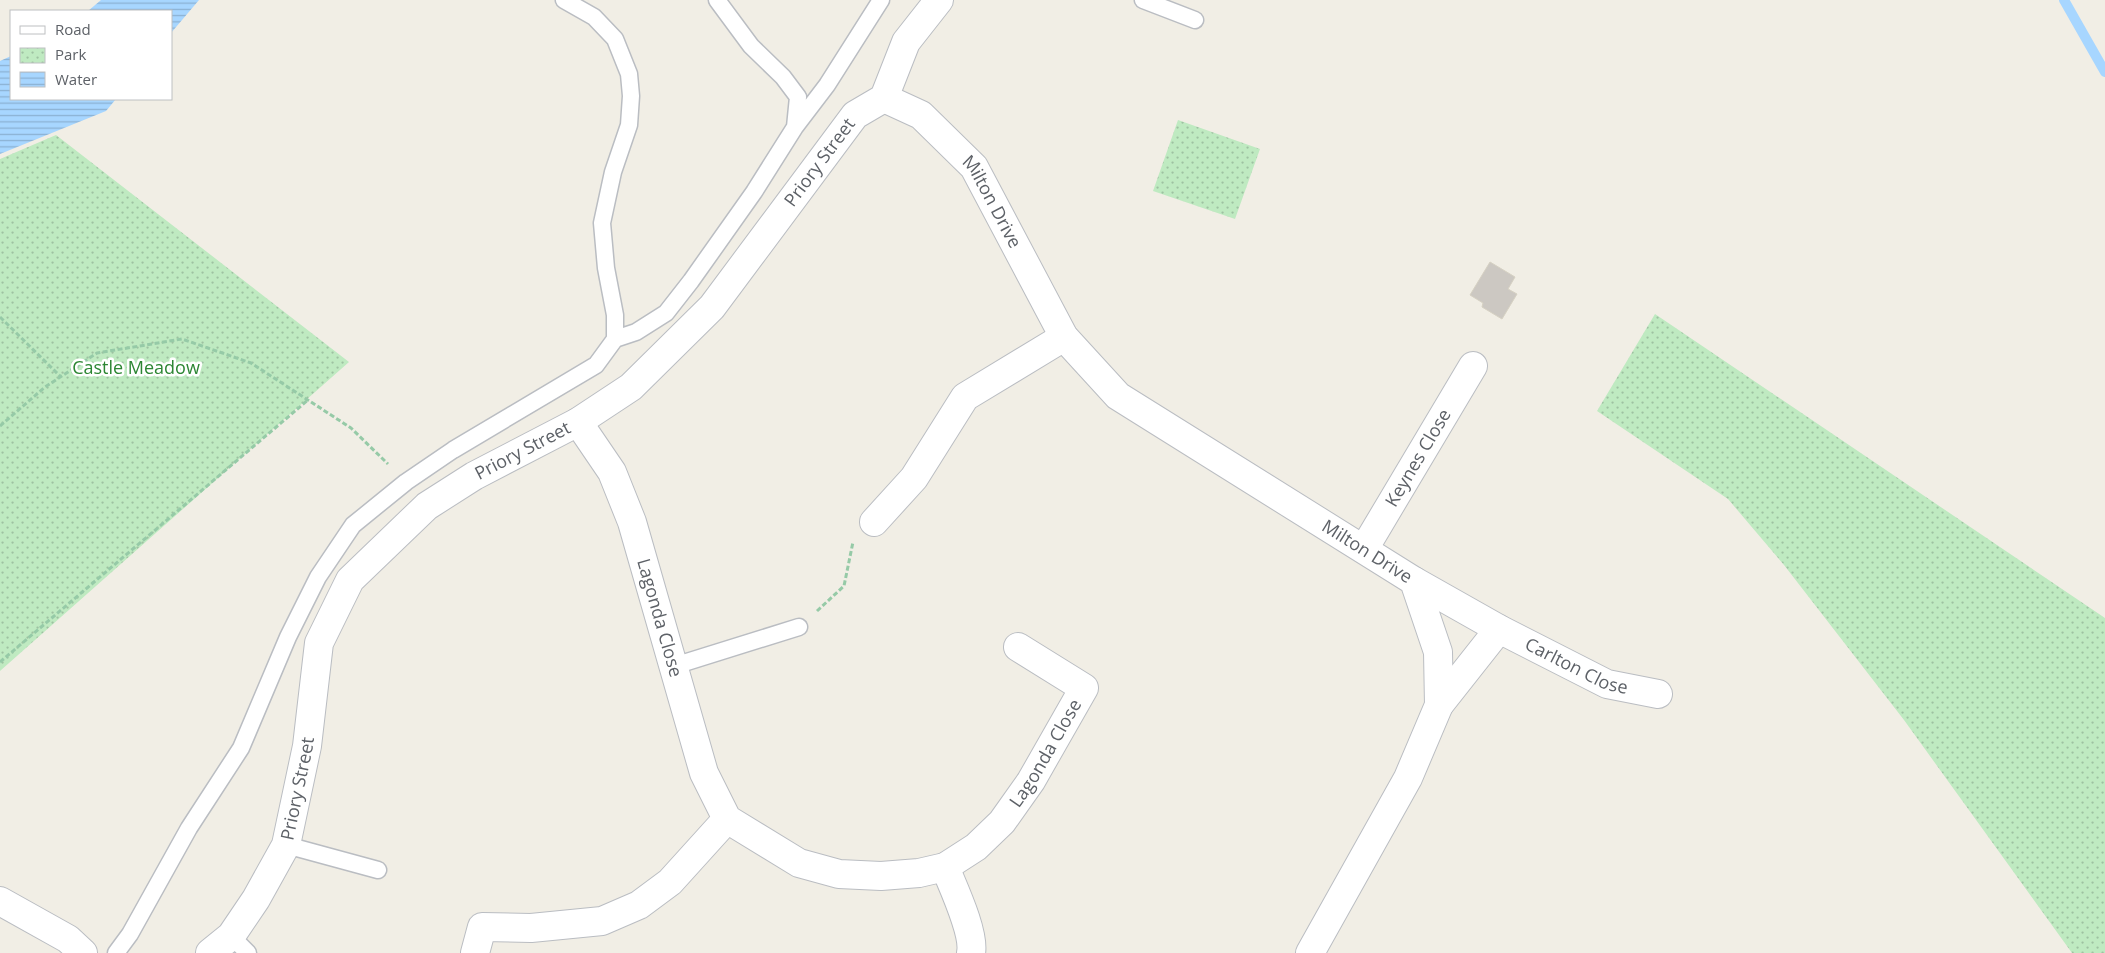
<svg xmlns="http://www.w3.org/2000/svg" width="2105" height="953" font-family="'Open Sans',sans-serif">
	<defs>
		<pattern id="park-dots" width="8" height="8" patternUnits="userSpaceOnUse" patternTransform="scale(1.25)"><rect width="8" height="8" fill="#bfeac1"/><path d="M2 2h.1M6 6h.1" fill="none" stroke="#9ec1a1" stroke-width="1.8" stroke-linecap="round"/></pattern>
		<pattern id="water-rules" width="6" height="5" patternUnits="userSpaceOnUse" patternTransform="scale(1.25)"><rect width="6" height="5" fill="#a7d6ff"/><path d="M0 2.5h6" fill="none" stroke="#8bb1d2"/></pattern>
	</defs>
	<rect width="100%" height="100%" fill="#f1eee5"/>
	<path fill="url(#park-dots)" d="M1178,120L1260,149L1235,219L1153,191Z
		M56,135L349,362L0,671V159Z
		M1655,314L2105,618V953H2072L1904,720L1784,565L1728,499L1597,411Z"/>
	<path fill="url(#water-rules)" d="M101,0H199L171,33V11H88Z
		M11,56V99H116L106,111L0,154V61Z"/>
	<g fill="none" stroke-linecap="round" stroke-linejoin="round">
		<path stroke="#a7d6ff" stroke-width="10" d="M2064,0L2105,72"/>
	</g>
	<path fill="#ccc8c2" stroke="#d6d1c3" d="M1490,262L1515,277L1508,289L1517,294L1502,319L1482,307L1483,303L1470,295Z"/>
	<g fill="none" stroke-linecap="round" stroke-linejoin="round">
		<g stroke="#babdc2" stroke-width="19">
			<path id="service" d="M1143,0L1195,20
				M795,127L827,85L881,0
				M615,339L636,332L666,313L691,281L754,192L795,127L798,97L783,77L751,46L717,0
				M674,666L799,627
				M286,845L378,870
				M231,936L248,953
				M116,953L130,934L189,828L241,748L288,637L318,577L353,525L406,482L453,450L596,365L615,339V315L606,268L602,223L613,172L629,125L631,96L629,74L615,39L594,17L564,0"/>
		</g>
		<g stroke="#babdc2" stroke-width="30">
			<g id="minor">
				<path id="s1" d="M884,98L921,115L974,167L1064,337L1118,396L1414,581L1438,652L1439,705L1408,778L1310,953"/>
				<path id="s2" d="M578,422L612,472L632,522L704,773L727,819L799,863L839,874L881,876L919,873L945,867L976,847L1002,822L1031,781L1084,688L1018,647"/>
				<path d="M874,522L914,478L965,397L1064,337"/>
				<path id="s3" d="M1364,549L1473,366"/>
				<path id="s4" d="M1414,581L1499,629L1607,684L1658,694"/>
				<path d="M1439,705L1499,629"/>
				<path d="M945,867C953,887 975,933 971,953"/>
				<path d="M0,901L68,939L83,953"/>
				<path id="s5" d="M210,953L231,936L256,899L286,845L307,746L319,643L350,580L427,506L474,476L578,422L631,387L712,307L855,115L884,98L906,42L939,0"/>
				<path d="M475,953L482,927L531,928L602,921L639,905L670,882L727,819"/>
			</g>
		</g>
		<path stroke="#96caa7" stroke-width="3" stroke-dasharray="5 2.5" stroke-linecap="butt" d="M0,317L61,377
			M0,426L45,387L97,353L182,339L251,363L351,428L388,464
			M817,611L844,586L853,542
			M0,662L308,400"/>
		<use href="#service" stroke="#fff" stroke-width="16"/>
		<use href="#minor" stroke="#fff" stroke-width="28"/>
	</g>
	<g text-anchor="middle" stroke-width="5" stroke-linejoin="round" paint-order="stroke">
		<g font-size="18" fill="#5d6167" stroke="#fff">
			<text dy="6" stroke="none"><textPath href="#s5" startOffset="1046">Priory Street</textPath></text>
			<text dy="6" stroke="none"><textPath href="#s1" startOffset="154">Milton Drive</textPath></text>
			<text dy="6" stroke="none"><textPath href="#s5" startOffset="626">Priory Street</textPath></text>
			<text dy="6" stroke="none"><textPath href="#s3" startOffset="106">Keynes Close</textPath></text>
			<text dy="6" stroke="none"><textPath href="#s1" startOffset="681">Milton Drive</textPath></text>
			<text dy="6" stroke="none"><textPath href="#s2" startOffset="214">Lagonda Close</textPath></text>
			<text dy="6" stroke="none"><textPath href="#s4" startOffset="184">Carlton Close</textPath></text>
			<text dy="6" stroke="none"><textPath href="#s2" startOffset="814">Lagonda Close</textPath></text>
			<text dy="6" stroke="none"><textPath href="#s5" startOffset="191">Priory Street</textPath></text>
		</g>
		<g font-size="18" fill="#2c8633" stroke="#fff">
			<text x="136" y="374">Castle Meadow</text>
		</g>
	</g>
	<rect x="10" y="10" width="162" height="90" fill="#ffffff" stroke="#bec0c2"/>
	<rect x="20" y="26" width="25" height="8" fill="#ffffff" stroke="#bec0c2"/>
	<text x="55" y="35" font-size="15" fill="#5d6167">Road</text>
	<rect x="20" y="48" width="25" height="15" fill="url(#park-dots)" stroke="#bec0c2"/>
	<text x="55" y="60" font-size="15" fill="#5d6167">Park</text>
	<rect x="20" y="72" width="25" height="15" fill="url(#water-rules)" stroke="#bec0c2"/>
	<text x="55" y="85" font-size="15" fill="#5d6167">Water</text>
</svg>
